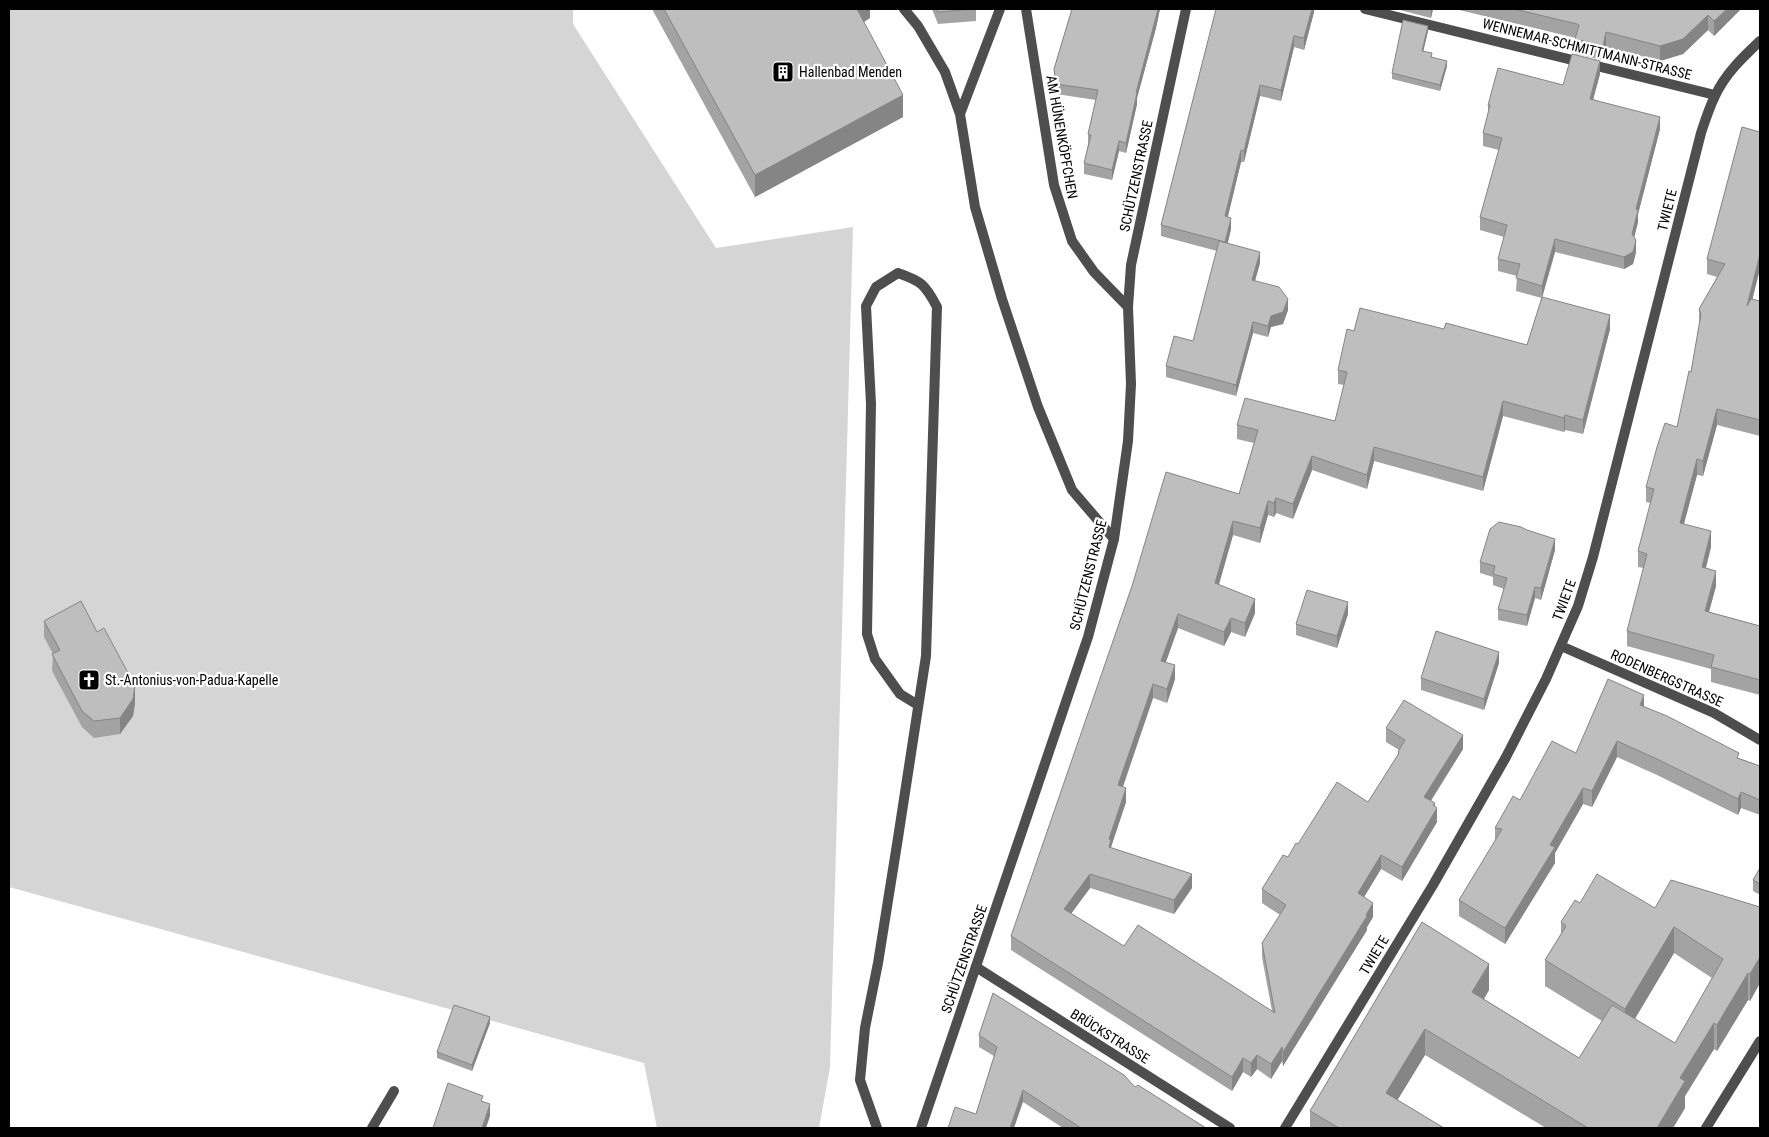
<svg xmlns="http://www.w3.org/2000/svg" width="1769" height="1137" font-family="'Roboto Condensed',sans-serif">
	<rect width="100%" height="100%" fill="#fff"/>
	<path fill="#d5d5d5" d="M9,9H573V24L716,248L853,227L830,1067L819,1128H657L644,1063L9,887Z"/>
	<g fill="none" stroke-linecap="round" stroke-linejoin="round">
		<path stroke="#4e4e4e" stroke-width="10" d="M904,9L918,26L945,72L960,114L975,207L1002,299L1038,407L1072,490L1114,539
			M960,114L1000,9
			M877,1128L860,1080L865,1028L878,963L898,838L926,656L937,307C925,284 921,281 898,273L876,287L866,306L871,404L867,634L875,659L900,694L918,705"/>
		<path stroke="#4e4e4e" stroke-width="10" d="M1026,9L1054,185L1072,241L1094,272L1128,307
			M1365,9L1715,95
			M1561,646L1714,713L1760,740
			M976,967L1230,1128
			M372,1128L394,1091
			M921,1128L1088,637L1114,539L1128,441L1131,384L1128,307L1131,265L1186,9
			M1285,1128L1433,885L1506,757L1546,679L1578,606L1593,557L1701,133C1705,121 1709,108 1715,96C1725,74 1743,57 1760,41
			M1706,1128L1760,1041"/>
	</g>
	<path fill="#a3a3a3" fill-rule="evenodd" d="M652,9H870V18L864,22L903,117L755,197Z
		M932,9H976V21L938,24Z
		M1072,9H1160L1156,28L1137,98V104L1126,153L1119,151L1112,180L1084,174V163L1088,145V134L1096,100L1056,94L1054,79V69Z
		M1216,9H1314V12L1304,50L1294,47L1281,101L1260,96L1244,162H1241L1228,217L1231,229L1228,243L1260,263L1255,281L1288,310L1283,324L1271,327L1268,337L1253,333L1236,396L1166,377V366L1193,341L1217,251L1161,236V225Z
		M1400,9H1433L1431,18L1400,10Z
		M1455,9H1741L1714,36L1708,30L1683,54L1660,61L1606,47L1603,60L1575,54L1576,38Z
		M1428,31L1423,51L1447,66L1440,91L1392,79V73Z
		M1600,74L1593,99L1660,129L1638,214V222L1634,237L1636,252L1633,264L1624,269L1555,252L1542,297L1610,329L1583,434L1565,430L1564,432L1503,416L1483,491L1374,461L1367,489L1312,470L1293,519L1276,513L1274,517L1268,515L1260,543L1233,535L1219,585L1255,613L1245,637L1231,632L1224,646L1178,628L1166,662L1175,679L1167,703L1153,698L1123,787L1126,802L1111,847V848L1192,888L1174,914L1090,888L1071,914L1124,946L1272,1011L1262,957V943L1280,915L1262,903V889L1298,844L1368,802L1398,755V752L1399,750L1386,742V728L1463,749L1431,801L1435,806L1437,822L1402,881L1381,869L1364,897L1373,917L1367,927V930L1283,1066L1282,1061L1271,1079L1257,1069L1251,1077L1243,1072L1232,1091L1011,950V936L1239,494L1254,443L1237,439V425L1335,421L1344,385L1338,384V370L1354,331L1444,329L1527,345L1542,298L1516,291L1517,276L1498,271V259L1504,237L1480,230V217L1499,150L1483,146V133L1488,114V105L1563,85Z
		M1742,127L1753,299L1760,301V436L1717,425L1703,476L1697,475L1684,524L1711,547L1706,568L1716,586L1709,612L1760,626V695L1711,682V669L1627,646V631L1644,568L1638,567V551L1651,503L1646,502V487L1677,427L1691,372L1699,325V309L1717,277L1707,274V259Z
		M1555,550L1541,600L1535,598L1527,626L1498,620V609L1504,589L1493,585V577L1480,573V562Z
		M1348,614L1337,648L1296,635V624Z
		M44,621L135,703L133,716L120,734L94,738L82,727L52,671L53,654L44,637Z
		M1499,663L1484,710L1421,690V678Z
		M1644,707L1739,758L1760,766V815L1741,808L1738,815L1657,775L1617,757L1592,807L1583,804L1555,853V863L1505,944L1459,916V900L1495,842V828L1520,800L1576,753Z
		M1760,868V895L1753,891V880Z
		M1580,903L1655,908L1760,907V983L1750,1001L1748,1000L1717,1051L1714,1049L1685,1096V1108L1673,1128H1546L1425,1055L1397,1100L1444,1128H1310V1111L1422,922L1489,990L1484,999L1579,1058L1602,1021L1545,986V960L1561,934V922ZM1674,953L1712,978L1675,1043L1635,1019Z
		M490,1023L472,1071L437,1058V1052Z
		M979,1035L1135,1087L1206,1128H1063L1023,1102L976,1114L994,1056L979,1047Z"/>
	<path fill="#858585" d="M855,9H870V18L855,27Z
		M1158,9H1160L1156,28L1137,98V104L1126,153V143L1136,93Z
		M1312,9H1314V12L1304,50V38Z
		M1431,9H1433L1431,18Z
		M1727,9H1741L1714,36V21Z
		M1708,15V30L1683,54L1660,61V46Z
		M1428,26V31L1422,57V51Z
		M1606,32V47L1603,60V46Z
		M1294,36V47L1281,101V90Z
		M1447,61V66L1440,91V85Z
		M1600,61V74L1590,111V99Z
		M1260,85V96L1244,162V151Z
		M903,95V117L755,197V175Z
		M1660,117V129L1638,214V222L1632,246V234L1636,209Z
		M1119,141V151L1112,180V170Z
		M1241,150V162L1225,227V216Z
		M1231,218V229L1225,253V242Z
		M1555,239V252L1542,298V286Z
		M1636,240V252L1633,264L1624,269V257Z
		M1260,252V263L1252,291V280Z
		M1760,254V269L1747,321V306Z
		M1288,299V310L1283,324L1271,327L1268,337V326L1271,316Z
		M1610,315V329L1583,434V420Z
		M1253,322V333L1236,396V385Z
		M1503,401V416L1483,491V477Z
		M1717,409V425L1703,476V461Z
		M1565,415V430L1564,432V418Z
		M1374,447V461L1367,489V475Z
		M1312,456V470L1293,519V504Z
		M1697,459V475L1680,538V523Z
		M1276,498V513L1274,517V503Z
		M1268,501V515L1260,543V528Z
		M1233,521V535L1215,597V583Z
		M1711,531V547L1702,582V567Z
		M1555,539V550L1541,600V588Z
		M1716,571V586L1705,626V611Z
		M1535,587V598L1527,626V615Z
		M1255,599V613L1245,637V623Z
		M1348,602V614L1337,648V636Z
		M1178,614V628L1161,675V661Z
		M1231,618V632L1224,646V632Z
		M1499,652V663L1484,710V699Z
		M1175,665V679L1167,703V689Z
		M1153,684V698L1118,800V785Z
		M135,686V703L133,716L120,734V718Z
		M1644,695V710L1640,705Z
		M1463,735V749L1424,811V797Z
		M1617,741V757L1592,807V791Z
		M1126,788V802L1111,847V854L1109,847V839Z
		M1583,788V804L1555,853V863L1505,944V928L1550,845Z
		M1741,792V808L1738,815V799Z
		M1435,803V812L1437,808V822L1402,881V867Z
		M1381,855V869L1358,907V893Z
		M1090,874V888L1064,923V909Z
		M1192,874V888L1174,914V900Z
		M1373,903V917L1367,927V930L1283,1066V1052Z
		M1674,927V953L1625,1035V1009Z
		M1760,957V983L1750,1001V974Z
		M1489,964V990L1472,1019V992Z
		M1748,973V1000L1717,1051V1025Z
		M490,1017V1023L472,1071V1065Z
		M1714,1023V1049L1685,1096V1108L1673,1128H1657L1680,1078Z
		M1425,1029V1055L1386,1119V1093Z
		M1282,1047V1061L1271,1079V1064Z
		M1257,1055V1069L1251,1077V1063Z
		M1243,1058V1072L1232,1091V1077Z
		M1023,1090V1102L1014,1128H1010Z
		M490,1104V1116L486,1128H482Z"/>
	<path fill="#bebebe" stroke="#858585" d="M664,9H857L903,95L755,175Z
		M937,9H976L938,12Z
		M1072,9H1158L1136,93H1137L1126,143L1119,141L1112,170L1084,163L1091,135L1088,134L1098,90L1056,84L1054,69Z
		M1216,9H1312L1304,38L1294,36L1281,90L1260,85L1244,151L1241,150L1225,216L1231,218L1225,242L1161,225Z
		M1514,9H1727L1714,21L1708,15L1683,39L1660,46L1606,32L1603,46L1575,39L1579,25L1577,24Z
		M1403,20L1428,26L1422,51L1432,53L1431,57L1447,61L1440,85L1392,73Z
		M1572,54L1600,61L1590,99L1660,117L1636,209L1638,210L1632,234L1636,240L1633,252L1624,257L1555,239L1542,286L1516,278L1520,264L1498,259L1507,225L1480,217L1502,138L1483,133L1490,105H1488L1498,68L1563,85Z
		M1742,127L1760,132V254L1747,306L1751,299L1760,301V420L1717,409L1703,461L1697,459L1680,523L1711,531L1702,567L1716,571L1705,611L1760,626V680L1711,667L1714,655L1627,631L1647,554L1638,551L1654,489L1646,487L1657,447L1665,423L1677,427L1689,371L1691,372L1701,314L1699,309L1725,264L1707,259Z
		M1219,241L1260,252L1252,280L1279,287L1288,299L1283,312L1271,316L1268,326L1253,322L1236,385L1166,366L1174,336L1193,341Z
		M1542,297L1610,315L1583,420L1565,415L1564,418L1503,401L1483,477L1374,447L1367,475L1312,456L1293,504L1276,498L1274,503L1268,501L1260,528L1233,521L1215,583L1255,599L1245,623L1231,618L1224,632L1178,614L1161,661L1175,665L1167,689L1153,684L1118,785L1126,788L1109,839L1111,840L1109,847L1192,874L1174,900L1090,874L1064,909L1124,946L1138,925L1275,1013L1262,943L1286,905L1262,889L1283,855L1288,857L1296,843L1298,844L1337,782L1368,802L1399,753L1398,752L1405,740L1386,728L1404,700L1463,735L1424,797L1435,803L1433,805L1437,808L1402,867L1381,855L1358,893L1373,903L1366,915L1367,916L1283,1052L1282,1047L1271,1064L1257,1055L1251,1063L1243,1058L1232,1077L1011,936L1132,586L1166,472L1239,494L1258,430L1237,425L1245,398L1335,421L1347,372L1338,370L1347,329L1354,331L1360,308L1444,329L1446,323L1527,345Z
		M1499,522L1521,527L1527,530L1555,539L1541,588L1535,587L1527,615L1498,609L1507,578L1493,574L1495,566L1480,562L1490,529Z
		M1307,590L1348,602L1337,636L1296,624Z
		M81,601L97,632L104,628L135,686L133,699L120,718L94,721L82,711L52,654L60,650L44,621Z
		M1436,631L1499,652L1484,699L1421,678Z
		M1608,679L1644,695L1640,705L1667,716L1739,753L1737,758L1760,766V800L1741,792L1738,799L1657,759L1617,741L1592,791L1583,788L1550,845L1555,847L1505,928L1459,900L1502,829L1495,828L1513,796L1520,800L1552,741L1576,753Z
		M1760,868V884L1753,880Z
		M1597,874L1655,908L1671,880L1760,907V957L1750,974L1748,973L1717,1025L1714,1023L1680,1078L1685,1081L1657,1128H1588L1425,1029L1386,1093L1444,1128H1339L1310,1111L1422,922L1489,964L1472,992L1579,1058L1612,1005L1675,1043L1723,959L1674,927L1625,1009L1545,960L1566,926L1561,922L1575,900L1580,903Z
		M993,993L1124,1075L1135,1087L1138,1085L1206,1128H1081L1023,1090L1010,1128H948L955,1107L976,1114L997,1047L979,1035Z
		M454,1005L490,1017L472,1065L437,1052Z
		M448,1083L483,1096L481,1101L490,1104L482,1128H433Z"/>
	<defs>
		<g id="building-square" transform="scale(1.125)"><rect x="-9" y="-9" width="18" height="18" rx="4" fill="#000" stroke="#fff"/><path d="M-4-6H4V6H1V3H-1V6H-4ZM-2.5-4.3h1.7v1.8h-1.7ZM.8-4.3h1.7v1.8H.8ZM-2.5-1h1.7V.8h-1.7ZM.8-1h1.7V.8H.8Z" fill="#fff"/></g>
		<g id="church-square" transform="scale(1.125)"><rect x="-9" y="-9" width="18" height="18" rx="4" fill="#000" stroke="#fff"/><path d="M-1.2-6h2.4v3.5h3.3v2.4h-3.3V6h-2.4V-.1h-3.3v-2.4h3.3Z" fill="#fff"/></g>
	</defs>
	<g fill-rule="evenodd">
		<use href="#building-square" x="783" y="72"/>
		<use href="#church-square" x="89" y="680"/>
	</g>
	<g text-anchor="middle" stroke-width="4.5" stroke-linejoin="round" paint-order="stroke">
		<g font-size="14" fill="#000" stroke="#fff">
			<text transform="translate(1587 49) rotate(14)" y="5">WENNEMAR-SCHMITTMANN-STRASSE</text>
			<text transform="translate(1062 137) rotate(80)" y="5">AM HÜNENKÖPFCHEN</text>
			<text transform="translate(1136 176) rotate(-78)" y="5">SCHÜTZENSTRASSE</text>
			<text transform="translate(1667 210) rotate(-76)" y="5">TWIETE</text>
			<text transform="translate(1088 575) rotate(-76)" y="5">SCHÜTZENSTRASSE</text>
			<text transform="translate(1564 600) rotate(-70)" y="5">TWIETE</text>
			<text transform="translate(1667 678) rotate(24)" y="5">RODENBERGSTRASSE</text>
			<text transform="translate(1374 955) rotate(-59)" y="5">TWIETE</text>
			<text transform="translate(964 959) rotate(-71)" y="5">SCHÜTZENSTRASSE</text>
			<text transform="translate(1110 1036) rotate(32)" y="5">BRÜCKSTRASSE</text>
		</g>
		<g font-size="14" fill="#000" stroke="#fff" text-anchor="start">
			<text x="799" y="77">Hallenbad Menden</text>
			<text x="105" y="685">St.-Antonius-von-Padua-Kapelle</text>
		</g>
	</g>
	<rect width="1769" height="1137" fill="none" stroke="#000000" stroke-width="20"/>
</svg>
